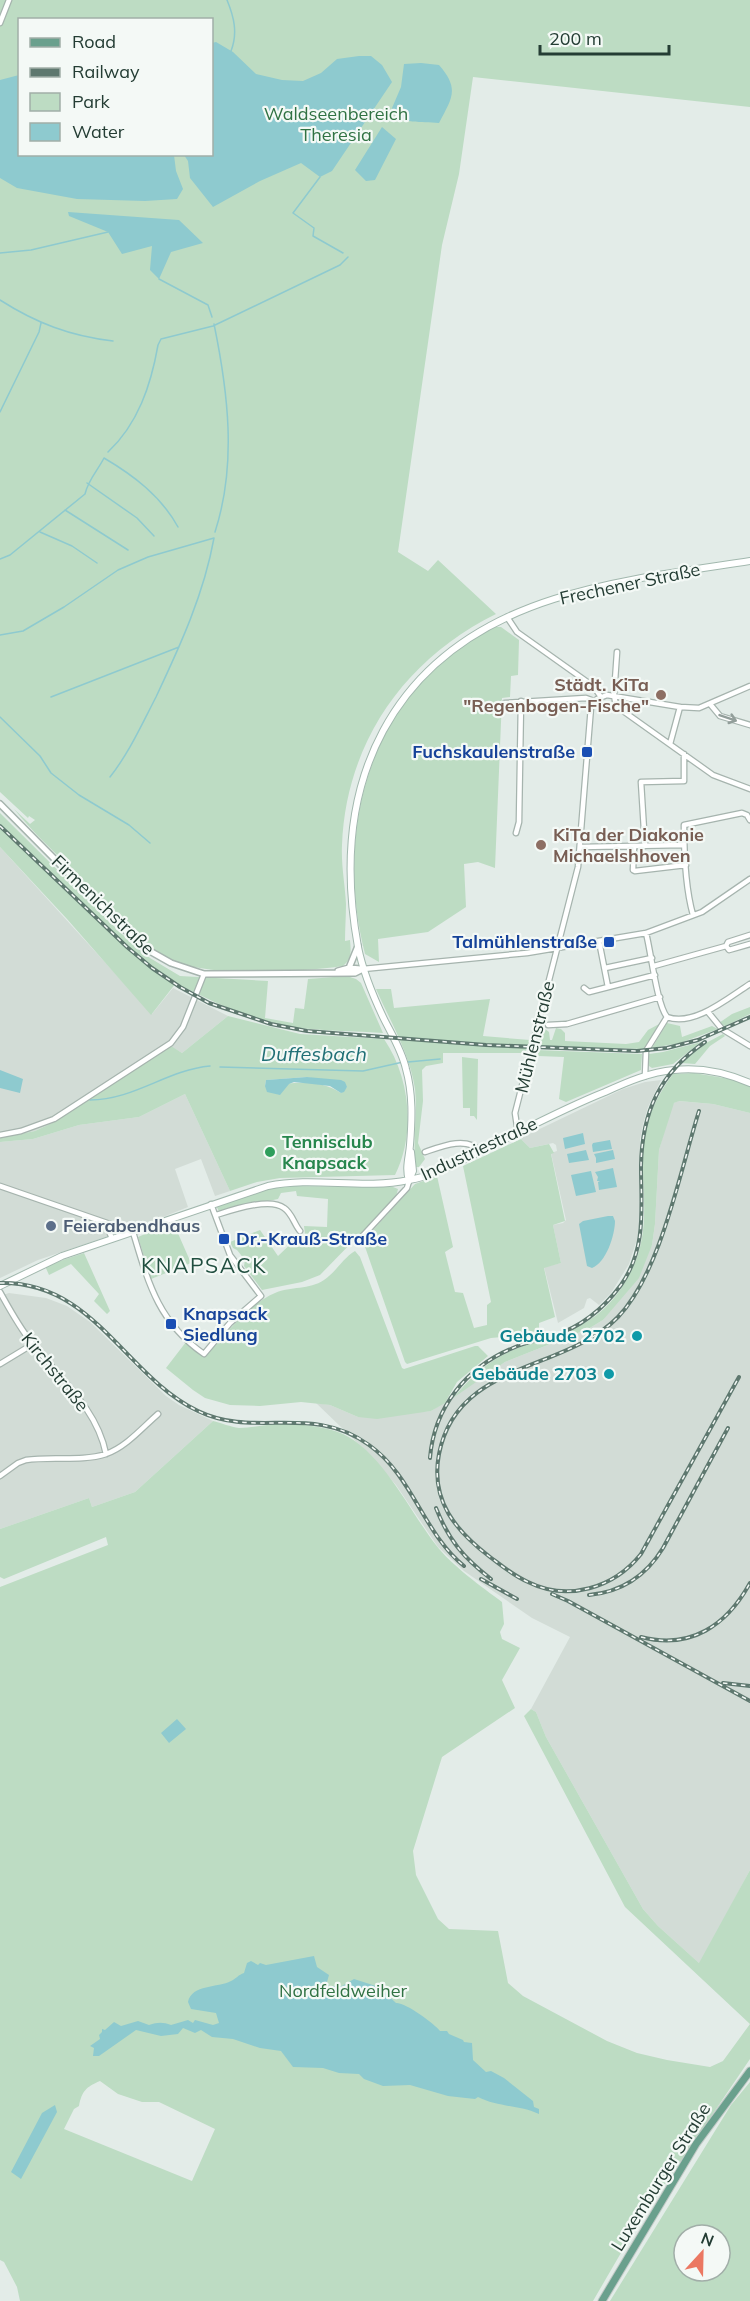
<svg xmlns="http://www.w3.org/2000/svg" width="750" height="2301" font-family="Mulish,sans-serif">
	<rect width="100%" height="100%" fill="#e3ece8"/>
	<path fill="#d2dcd6" d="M0,847L152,1014L173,988L228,1016L182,1053L170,1046L52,1123L35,1131L0,1138Z
		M661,1080L648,1107L643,1124L640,1140V1214L638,1236L629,1264L611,1293L599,1305L590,1298L587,1299L584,1308L558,1323L544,1267L561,1263L553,1225L563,1223L566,1220L551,1153L557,1151L556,1145L553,1143L530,1148L521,1139L523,1137L623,1089L645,1082Z
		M185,1094L230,1191L215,1196L201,1159L175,1169L188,1207L153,1221L38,1260L0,1278V1142L33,1139L79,1125L139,1117Z
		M678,1101L713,1104L750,1113V1870L700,1964L658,1926L643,1909L546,1737L536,1712L531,1709L570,1637L532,1618L464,1571L438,1547L396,1485L367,1452L316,1403L330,1405L358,1417L431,1411L505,1362L588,1329L603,1320L652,1245L655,1224L659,1150L671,1108L674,1103Z
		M9,1293L46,1298L67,1306L90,1322L166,1396L179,1405L213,1421L135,1492L92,1507L89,1498L0,1529V1296Z"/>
	<path fill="#bddcc3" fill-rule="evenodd" d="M0,0H750V107L473,77L459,174L442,245L398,552L428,571L438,560L496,614C405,659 346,742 342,845C341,865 345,884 346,904C346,916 345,929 345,941L350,940C351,951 352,959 343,966C300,972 215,977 176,962C138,947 105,903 77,875C56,853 33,833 14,809L30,824L35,820L29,816L28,818L0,792ZM20,20H212V154H20Z
		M495,627H501L519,640L518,675L511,676L510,697L502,698L495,868L478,862L464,864L466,907L428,932L378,939L379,962L365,954C333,828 371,687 495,627Z
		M0,813L123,935L150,958L180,976L268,981L265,1018L293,1023L295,1008L304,1009L308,979L347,976L356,979L361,983L383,1033C355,1031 327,1031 299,1028C256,1022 214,1003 176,983L151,1015L67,919L0,847Z
		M376,989H391L394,1008L490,999L483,1036L530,1040L525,1053H443V1063L426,1066L422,1070L423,1101L418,1143L425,1159L419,1167H416C412,1141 418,1115 415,1089C410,1054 390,1021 376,989Z
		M750,1007V1014L725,1026L719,1023L732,1014Z
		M228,1016L300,1034L384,1039C410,1077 416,1133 395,1175L280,1178L257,1182L230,1191L185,1094L139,1117L79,1125L33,1139L0,1142V1138L35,1131L52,1123L171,1046L182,1053ZM307,1077L347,1087L341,1093C316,1077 292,1084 265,1086L266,1080Z
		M661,1023L644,1049L538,1046L539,1035L544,1028L549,1032L550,1040H552L556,1028L561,1029L565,1033V1041L626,1044L639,1042L648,1030Z
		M667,1023L680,1026L682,1037L712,1026L718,1029L680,1043L652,1048Z
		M723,1034L725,1036L710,1046L695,1064L681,1063L706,1043Z
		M701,1042L673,1064L652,1068L649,1066V1054L663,1052Z
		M536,1050L642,1054L641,1070L566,1102L559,1099L564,1057L538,1056Z
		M462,1057L478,1059L477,1120L474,1116H470V1108H463Z
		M694,1073L730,1079L750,1086V1113L713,1104L679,1101L674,1103L659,1150L655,1224L652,1245L639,1278L603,1320L588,1329L505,1362L453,1398C467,1382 482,1366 501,1356C550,1330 590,1338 624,1284C656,1233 639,1193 644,1141C647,1116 658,1094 673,1074Z
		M521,1139L530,1148L549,1144L554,1153L551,1154L565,1221L553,1225L561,1263L544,1268L555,1317L539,1323V1330L522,1335L491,1338L407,1364L405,1362L363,1241L415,1184L437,1176L453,1247L445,1252L455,1292L463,1293L474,1328L487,1325V1305L491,1302L463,1166Z
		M289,1186L393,1187L398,1189L396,1197L320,1275L302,1282L262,1290L244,1266L245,1260L237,1250L233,1248L230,1242L260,1230L278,1256L298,1237L305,1234L304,1226L327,1227L328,1199L297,1196L296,1191L281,1193L278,1199L219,1211L216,1206L267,1189Z
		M173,1222L191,1263L151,1279L138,1237Z
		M355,1251L360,1257L402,1368L404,1369L475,1346H478L488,1356L457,1382L445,1403L431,1411L377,1419L358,1417L330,1405L301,1402L260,1406L230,1405L205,1398L193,1390L166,1368L186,1342L194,1350L206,1356C226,1334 247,1305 275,1293C291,1286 309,1290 324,1280C336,1272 343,1258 355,1251Z
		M84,1253L110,1311L107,1314L94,1301L99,1294L71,1264L49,1275L45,1266Z
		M213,1421C221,1423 231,1427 239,1428C251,1428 264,1425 276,1424C297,1424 323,1425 343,1434C383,1453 410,1512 436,1545C451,1565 482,1587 502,1602L504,1624L500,1632L502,1639L520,1648L502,1680L515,1708L442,1757L413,1851L416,1875L438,1919L449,1929L498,1931L508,1983L523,1996L607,2041L637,2053L667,2060L710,2067L723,2061L750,2024L625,1907L524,1716L531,1709L536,1712L546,1737L643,1909L658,1926L699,1963L750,1870V2059L636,2227L593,2301H20L17,2287L4,2262L0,2260V1587L108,1545L106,1537L4,1579L0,1577V1529L89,1498L92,1507L135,1492ZM100,2081L118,2094L142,2102H159L215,2129L192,2181L64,2129L74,2109L79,2106C82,2091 86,2087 100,2081Z
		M750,2082V2301H610L731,2105ZM684,2235H720V2271H684Z"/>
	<path fill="#8ecacf" d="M216,42L233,52L256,74L282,80L303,81L321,73L337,59L359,56H371L382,65L392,82L332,171L320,177L301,163L260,181L213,207L190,178L188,161L184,155L212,154V43Z
		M421,63L439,65C460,89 452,98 439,123C421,121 402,126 392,108L401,87L404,64Z
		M19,75L20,154L174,155L176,171L183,189L177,199L145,201L77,199L17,188L0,178V80Z
		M382,127L396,139L375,180L366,181L355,170Z
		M68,212L179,220L203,243L171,252L159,279L150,270L152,246L122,254L108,232L69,216Z
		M0,1070L23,1079L20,1093L0,1088Z
		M307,1077L341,1080L345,1082L347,1087L344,1092L341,1093L330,1086L294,1082L289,1084L280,1095L267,1092L265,1086L266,1080Z
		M583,1133L585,1144L565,1149L563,1138Z
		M610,1140L612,1149L593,1152L592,1145L593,1143Z
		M586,1150L589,1160L569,1163L567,1154Z
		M613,1150L615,1159L596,1163V1158L594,1154Z
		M613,1168L617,1187L599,1190L598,1182L600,1181H597L598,1177L595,1172Z
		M591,1171L596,1192L576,1196L571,1175Z
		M608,1216H613L615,1221C615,1235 606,1263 592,1268L587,1266L579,1224L583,1221Z
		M177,1719L186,1729L169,1743L161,1733Z
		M314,1956L317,1967L329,1975L327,1982L329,1986H342L354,1979L379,1987L396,2003C405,2002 435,2024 440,2031H447L449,2034L463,2040L464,2042L472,2043L473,2060L486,2072L491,2071L504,2078L533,2101L534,2107L539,2109V2114C520,2105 497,2107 478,2097L475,2099L448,2096L410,2085L383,2086L364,2079L359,2074L339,2073L323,2068L293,2067L281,2051L260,2048L233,2039L212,2037L201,2030L195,2033L183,2028L178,2034L161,2036L136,2030L99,2056H93L94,2048L90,2046L100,2039L99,2035L102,2032V2029L105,2030L114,2022L121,2026L138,2021L149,2025C158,2022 163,2022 171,2025L188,2020L193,2023L195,2020L213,2025L219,2023L216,2013L191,2009L188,2002C192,1984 218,1988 231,1981C237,1978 238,1975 244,1973L247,1963L251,1961L258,1965L260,1963L266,1965Z
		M55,2105L57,2112L21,2179L11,2172L42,2113Z"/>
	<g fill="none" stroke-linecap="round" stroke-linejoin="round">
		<path stroke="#8ecacf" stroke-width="1.5" d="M227,0C234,17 238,33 231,51
			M320,177L293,213L314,228L313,236L343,253
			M0,253L31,250L108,232
			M159,279L208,305L212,317
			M0,300C36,323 70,336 113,341
			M214,324C228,392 237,464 215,532
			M0,412L39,332L41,323
			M108,452C138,424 151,385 158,345L161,339L213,326L340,265L348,257
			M87,483L137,518L154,536
			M65,510L128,550
			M40,532L72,546L97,563
			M0,559L10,555L85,494C88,480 98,470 104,458C133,475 161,496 178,527
			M0,635L23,631L64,607L118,570L148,557L214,538C204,594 180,646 156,697C142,724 129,753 110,777
			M51,697L179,647
			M0,717L40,756L51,773L79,795L129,825L150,843
			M408,1062L440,1059
			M220,1067L363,1071L403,1062
			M90,1100C134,1100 167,1070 210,1066"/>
		<g stroke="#a6b4ae" stroke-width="7">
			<path id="minor" d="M0,23L9,0
				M507,617L517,632L593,686L601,697
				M617,652L614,695L616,706L713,775L750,789
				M505,703L586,698L594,701
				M710,704L720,716L750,725
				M670,744L680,707
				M516,833L519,822L521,701
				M634,846L633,870L635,871L686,865
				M645,846L641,782L684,781V754
				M581,847L683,845
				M693,915C686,890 684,852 684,825L742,813L747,815L750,820
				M646,933C651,952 657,1005 667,1017
				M599,941L608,987
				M726,946L729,950L750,944
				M654,966L726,946L728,942L750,935
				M605,968L652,958
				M363,969L527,953L646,933L702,912L750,879
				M584,988L589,992L655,975
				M708,1012L722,1029L750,1046
				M667,1017C694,1027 728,998 750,984
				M548,1025L567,1024L660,997
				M645,1076L646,1051L667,1017
				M518,1133L515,1113L578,867L591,707L597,699L607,695L680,707L699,708L750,686
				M0,1135L21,1131L54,1119L171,1043L183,1027L204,974
				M425,1152C442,1146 466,1136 481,1151
				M0,1186L133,1232C148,1282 158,1322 204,1354L230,1323L261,1296L230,1255L211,1204
				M216,1215C232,1210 270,1197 284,1208C292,1213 294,1224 300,1231
				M99,1221L108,1228L112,1239
				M357,1242L407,1188L409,1181
				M0,1292C10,1310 19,1327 32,1343C59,1378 97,1408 106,1454
				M0,1364L33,1344
				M0,1476L18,1463L26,1460C51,1456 81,1462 106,1454C126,1447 142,1428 158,1414"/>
		</g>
		<g stroke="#a6b4ae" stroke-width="8">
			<path id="tertiary" d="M0,804L129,934L148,950L171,963L204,974L355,973L363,969
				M349,968L358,946
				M338,971L349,968L361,969"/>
		</g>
		<g stroke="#a2b8ae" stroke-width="8">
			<path id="secondary" d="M409,1180L413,1171L411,1152
				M409,1181C405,1167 409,1158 410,1145C412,1119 413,1094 406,1069C402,1051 392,1035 384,1019C373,996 363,972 358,947C328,782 390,651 554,599C617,579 685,571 750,561
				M0,1286L62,1256L268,1186C314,1176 362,1190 409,1180C434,1176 458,1162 481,1151C522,1131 562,1109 605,1092C627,1082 650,1072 674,1070C700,1067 727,1073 750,1083"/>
		</g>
		<g stroke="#c2c9c6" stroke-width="9">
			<path id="primary" d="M602,2301L696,2144L750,2071"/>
		</g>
		<use href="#minor" stroke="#fff" stroke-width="4.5"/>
		<use href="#tertiary" stroke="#fff" stroke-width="5"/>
		<use href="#secondary" stroke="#fff" stroke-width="6"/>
		<use href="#primary" stroke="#6aa08d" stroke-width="7"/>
		<g stroke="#5e786f" stroke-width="4">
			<path id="rail" d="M0,826L127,947L152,968L180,987L209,1003L271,1024L307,1031L486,1045L637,1051L667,1048L698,1040L750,1017
				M699,1111C680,1171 661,1272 618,1317C565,1372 457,1361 439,1454C430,1501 456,1531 490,1557C502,1566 514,1576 528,1582C568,1602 614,1588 641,1554L739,1377
				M0,1283C94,1281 125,1376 198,1411C256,1439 311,1403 369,1445C413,1476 423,1533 464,1566
				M430,1458C434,1407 467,1367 513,1348C526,1342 540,1340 553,1336C581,1327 604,1308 621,1285C647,1248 641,1207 641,1166C642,1111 660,1073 705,1042
				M436,1508C449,1541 464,1558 491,1579
				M481,1579L517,1599
				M552,1594L568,1601L750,1701
				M589,1595C621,1592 646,1576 663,1548L728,1428
				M641,1637C691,1650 727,1625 750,1583
				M723,1683L750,1686"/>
		</g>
		<use href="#rail" stroke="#f4f9f6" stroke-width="1.5" stroke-dasharray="4.5" stroke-linecap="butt"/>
	</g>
	<defs><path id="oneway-shaft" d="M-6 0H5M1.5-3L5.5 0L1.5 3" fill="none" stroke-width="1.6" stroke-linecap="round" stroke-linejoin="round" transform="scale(1.5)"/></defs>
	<use stroke="#929e9a" href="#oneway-shaft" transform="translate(728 718) rotate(19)"/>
	<g fill="#8d6e63" stroke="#f4f9f6" stroke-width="2">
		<circle cx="661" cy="695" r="6"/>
		<circle cx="541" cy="845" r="6"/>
	</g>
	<g fill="#1a4fb4" stroke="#f4f9f6" stroke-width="2">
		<rect x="581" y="746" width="12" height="12" rx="3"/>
		<rect x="603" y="936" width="12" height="12" rx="3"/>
		<rect x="218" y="1233" width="12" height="12" rx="3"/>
		<rect x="165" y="1318" width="12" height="12" rx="3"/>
	</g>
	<circle fill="#2e9e5b" stroke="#f4f9f6" stroke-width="2" cx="270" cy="1152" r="6"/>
	<circle fill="#5c6f8a" stroke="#f4f9f6" stroke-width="2" cx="51" cy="1226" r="6"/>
	<g fill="#0f9aa8" stroke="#f4f9f6" stroke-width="2">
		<circle cx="637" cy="1336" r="6"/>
		<circle cx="609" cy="1374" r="6"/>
	</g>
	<g text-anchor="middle" stroke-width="4.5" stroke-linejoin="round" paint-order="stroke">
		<g font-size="18" fill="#307243" stroke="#f4f9f6">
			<text x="336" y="120">Waldseenbereich<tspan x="336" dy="21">Theresia</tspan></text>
			<text x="343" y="1997">Nordfeldweiher</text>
		</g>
		<g font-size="18" fill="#243d34" stroke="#f4f9f6">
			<text transform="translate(630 584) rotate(-12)" y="6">Frechener Straße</text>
			<text transform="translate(103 905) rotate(44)" y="6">Firmenichstraße</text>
			<text transform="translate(535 1037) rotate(-76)" y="6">Mühlenstraße</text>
			<text transform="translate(479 1149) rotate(-25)" y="6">Industriestraße</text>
			<text transform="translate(55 1372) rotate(51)" y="6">Kirchstraße</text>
			<text transform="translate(661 2177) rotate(-58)" y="6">Luxemburger Straße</text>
		</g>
		<g font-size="18" font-weight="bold" fill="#785e54" stroke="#f4f9f6" text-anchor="end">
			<text x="649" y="691">Städt. KiTa<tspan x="649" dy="21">"Regenbogen-Fische"</tspan></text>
			<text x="553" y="841" text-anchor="start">KiTa der Diakonie<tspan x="553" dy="21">Michaelshhoven</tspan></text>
		</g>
		<g font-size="18" font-weight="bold" fill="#164399" stroke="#f4f9f6" text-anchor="end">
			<text x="575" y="758">Fuchskaulenstraße</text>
			<text x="597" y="948">Talmühlenstraße</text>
			<text x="236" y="1245" text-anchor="start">Dr.-Krauß-Straße</text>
			<text x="183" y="1320" text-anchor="start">Knapsack<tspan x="183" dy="21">Siedlung</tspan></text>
		</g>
		<g font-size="18" font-weight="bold" fill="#27864d" stroke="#f4f9f6" text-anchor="start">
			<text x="282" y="1148">Tennisclub<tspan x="282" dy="21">Knapsack</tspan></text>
		</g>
		<g font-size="18" font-weight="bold" fill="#4e5e75" stroke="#f4f9f6" text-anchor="start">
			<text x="63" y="1232">Feierabendhaus</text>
		</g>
		<g font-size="18" font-weight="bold" fill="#0d838f" stroke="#f4f9f6" text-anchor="end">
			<text x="625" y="1342">Gebäude 2702</text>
			<text x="597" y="1380">Gebäude 2703</text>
		</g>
		<g font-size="20" font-style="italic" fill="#207076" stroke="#f4f9f6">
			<text x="314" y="1061">Duffesbach</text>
		</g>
		<g font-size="21" letter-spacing="1.5" fill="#204e3f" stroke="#f4f9f6">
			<text x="204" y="1273">KNAPSACK</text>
		</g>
	</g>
	<rect x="18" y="18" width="195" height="138" fill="#f4f9f6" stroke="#a1aea8" stroke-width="1.5"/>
	<rect x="30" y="38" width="30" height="9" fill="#6aa08d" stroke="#a1aea8" stroke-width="1.5"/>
	<text x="72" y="48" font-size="18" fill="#243d34">Road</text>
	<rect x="30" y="68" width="30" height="9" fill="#5e786f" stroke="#a1aea8" stroke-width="1.5"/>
	<text x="72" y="78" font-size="18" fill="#243d34">Railway</text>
	<rect x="30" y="93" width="30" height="18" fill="#bddcc3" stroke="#a1aea8" stroke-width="1.5"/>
	<text x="72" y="108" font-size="18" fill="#243d34">Park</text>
	<rect x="30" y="123" width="30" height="18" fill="#8ecacf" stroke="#a1aea8" stroke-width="1.5"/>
	<text x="72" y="138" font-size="18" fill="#243d34">Water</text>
	<g transform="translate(702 2253) rotate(22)"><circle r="28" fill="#f4f9f6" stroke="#a1aea8" stroke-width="1.5"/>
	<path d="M0-4.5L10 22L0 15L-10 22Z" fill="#eb7862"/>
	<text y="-9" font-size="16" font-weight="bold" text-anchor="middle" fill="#243d34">N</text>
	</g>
	<path d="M540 45v9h129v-9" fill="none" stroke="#243d34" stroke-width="3"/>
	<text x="549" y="45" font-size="18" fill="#243d34" stroke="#f4f9f6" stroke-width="4.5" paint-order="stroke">200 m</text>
</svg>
